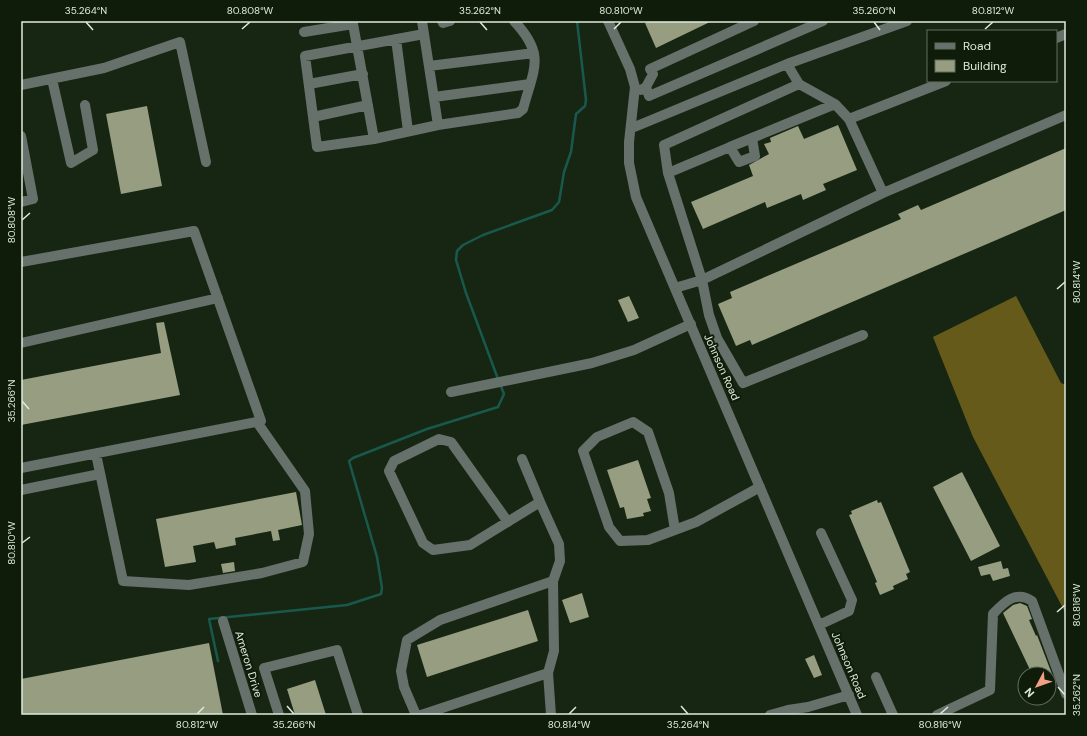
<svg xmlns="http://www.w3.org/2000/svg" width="1087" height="736" font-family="'DM Sans',sans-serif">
	<rect width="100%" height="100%" fill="#172612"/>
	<path fill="#665a1b" d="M1016,296L1061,383L1066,385V614L973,437L933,337Z"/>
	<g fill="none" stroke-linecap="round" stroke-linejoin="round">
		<path stroke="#19594d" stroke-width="2.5" d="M498,379L466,293L456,260L457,251L463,245L483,235L552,210L559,202L564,172L571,152L576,114L585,106L586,100L577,21
			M218,661L209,619L347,605L381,594L382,588L377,557L349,461L353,458L427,429L498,407L504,394L500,384"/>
	</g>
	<path fill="#969d80" d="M649,21H712L656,48L645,23Z
		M147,106L162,186L121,194L106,114Z
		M838,125L857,170L823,184L826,190L803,200L801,194L767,208L765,202L703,229L691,202L753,176L749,165L769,154L764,144L771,142L770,138L798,126L804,139Z
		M1066,148V210L752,345L750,340L736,346L718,304L732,298L730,292L901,219L898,214L918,205L921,210Z
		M629,296L639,318L628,322L618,300Z
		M164,322L180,395L21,425V380L161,353L156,323Z
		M638,460L651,498L647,499L651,511L643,513L644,516L627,519L624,507L620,508L607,470Z
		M962,472L1000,546L971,561L933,487Z
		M296,492L302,525L278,530L280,540L273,541L271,531L235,538L236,545L216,549L214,542L193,546L196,562L165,567L156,519Z
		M877,500L878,503L881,502L910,572L906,574L908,579L893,586L894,589L880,595L875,583L877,582L849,515L852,514L851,511Z
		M1001,561L1003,569L1008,568L1010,576L993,581L990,574L981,576L978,567Z
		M234,562L235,571L223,573L221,564Z
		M582,593L589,617L570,623L562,600Z
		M1020,603L1027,606L1032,619L1029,620L1036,636L1037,635L1052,674H1032L1003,613L1013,605Z
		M528,610L538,641L427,677L417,645Z
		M209,643L223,715H21V679Z
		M814,655L822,675L814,678L805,659Z
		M315,680L326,715H295L287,689Z"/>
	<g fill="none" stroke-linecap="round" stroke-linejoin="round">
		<path stroke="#65716a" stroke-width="10" d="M422,21L438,125L374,139L317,147L305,56L424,34
			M442,21L443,23L450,21
			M608,21L630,69L635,87L629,142V163L636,197L857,715
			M304,32L353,24L374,139
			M1056,38L1066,34
			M396,39L408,131
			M787,64L907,21
			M429,66L534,53
			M52,79L71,163L93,150L85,105
			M946,81L849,119L883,193L1066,115
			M309,84L363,74
			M799,84L664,145L668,173L702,280L709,315L717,338L743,383L863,335
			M21,85L104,68L180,42L206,162
			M646,87L649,96L823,21
			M641,90L646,87L653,74L650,69L754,21
			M434,97L530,84
			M313,117L368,105
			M438,125L518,113L523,109C534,68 546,55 514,21
			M632,128L787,64L799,84L835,104L849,119
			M21,136L33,199L21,202
			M752,138L730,147L739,162L755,156L752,138L835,104
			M668,173L730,147
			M21,262L194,231L261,421L21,468
			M675,288L702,280L883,193
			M21,343L218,298
			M451,392L592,363L634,350L691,324
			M96,454L123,581L189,585L262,573L303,562L309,534L305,491L257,422
			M522,459L540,502
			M21,490L100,474
			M508,522L451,442L439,439L394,461L389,471L423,543L433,550L470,545L540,502L559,544L560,561L553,581
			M675,530L669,493L648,432L633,422L597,437L583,451L609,527L620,541L648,540L696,522L760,487
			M223,621L252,715
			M819,625L849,611L852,600L821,533
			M876,677L893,715
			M279,715L264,668L337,650L358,715
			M416,715L404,687L401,671L407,640L440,620L553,581L554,651L548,673L551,715
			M421,715L548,673
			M770,715L788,710L808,707L849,695
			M937,715L990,690L993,614C1004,602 1016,590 1032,601L1066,694"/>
	</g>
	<path fill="none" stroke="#dfeadc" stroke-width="1.5" d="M86,22L93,30M480,22L487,30M874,22L880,30M242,29L250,22M614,29L621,22M985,29L993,22M22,220L30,213M1057,289L1065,282M22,401L29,409M22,543L30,537M1057,612L1065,605M1058,687L1065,695M287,706L294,714M681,706L688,714M197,714L204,707M569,714L576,707M940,714L948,707"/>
	<g text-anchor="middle" stroke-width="4" stroke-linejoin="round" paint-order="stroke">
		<g font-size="11" fill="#dfeadc" stroke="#0e1c09">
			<text transform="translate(722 367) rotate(66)" y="4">Johnson Road</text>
			<text transform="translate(249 664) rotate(73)" y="4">Ameron Drive</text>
			<text transform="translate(849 665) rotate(67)" y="4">Johnson Road</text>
		</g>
	</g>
	<rect width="1087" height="736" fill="none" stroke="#0e1c09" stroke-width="44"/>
	<rect x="927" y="30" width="130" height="52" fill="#0e1c09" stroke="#626e5d"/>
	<rect x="935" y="43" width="20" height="6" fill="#65716a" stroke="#626e5d"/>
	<text x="963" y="50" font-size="12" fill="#dfeadc">Road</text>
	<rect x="935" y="60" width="20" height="12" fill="#969d80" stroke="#626e5d"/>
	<text x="963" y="70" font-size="12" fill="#dfeadc">Building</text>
	<g transform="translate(1037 686) rotate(229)"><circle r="19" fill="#0e1c09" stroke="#626e5d"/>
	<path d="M0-3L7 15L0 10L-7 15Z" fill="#f39f83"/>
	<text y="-6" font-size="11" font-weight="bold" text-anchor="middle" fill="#dfeadc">N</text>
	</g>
	<rect x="22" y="22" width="1043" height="692" fill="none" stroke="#dfeadc" stroke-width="1.5"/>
	<g font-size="10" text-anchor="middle" fill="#dfeadc">
		<text x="86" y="14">35.264°N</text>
		<text x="250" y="14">80.808°W</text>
		<text x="480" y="14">35.262°N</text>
		<text x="621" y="14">80.810°W</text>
		<text x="874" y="14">35.260°N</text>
		<text x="993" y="14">80.812°W</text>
		<text transform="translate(11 220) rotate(-90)" y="4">80.808°W</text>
		<text transform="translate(1076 282) rotate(-90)" y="4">80.814°W</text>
		<text transform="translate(11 401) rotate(-90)" y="4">35.266°N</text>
		<text transform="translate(11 543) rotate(-90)" y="4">80.810°W</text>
		<text transform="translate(1076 605) rotate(-90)" y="4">80.816°W</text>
		<text transform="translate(1076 695) rotate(-90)" y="4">35.262°N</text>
		<text x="197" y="728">80.812°W</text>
		<text x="294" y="728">35.266°N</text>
		<text x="569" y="728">80.814°W</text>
		<text x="688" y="728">35.264°N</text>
		<text x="940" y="728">80.816°W</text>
	</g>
</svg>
